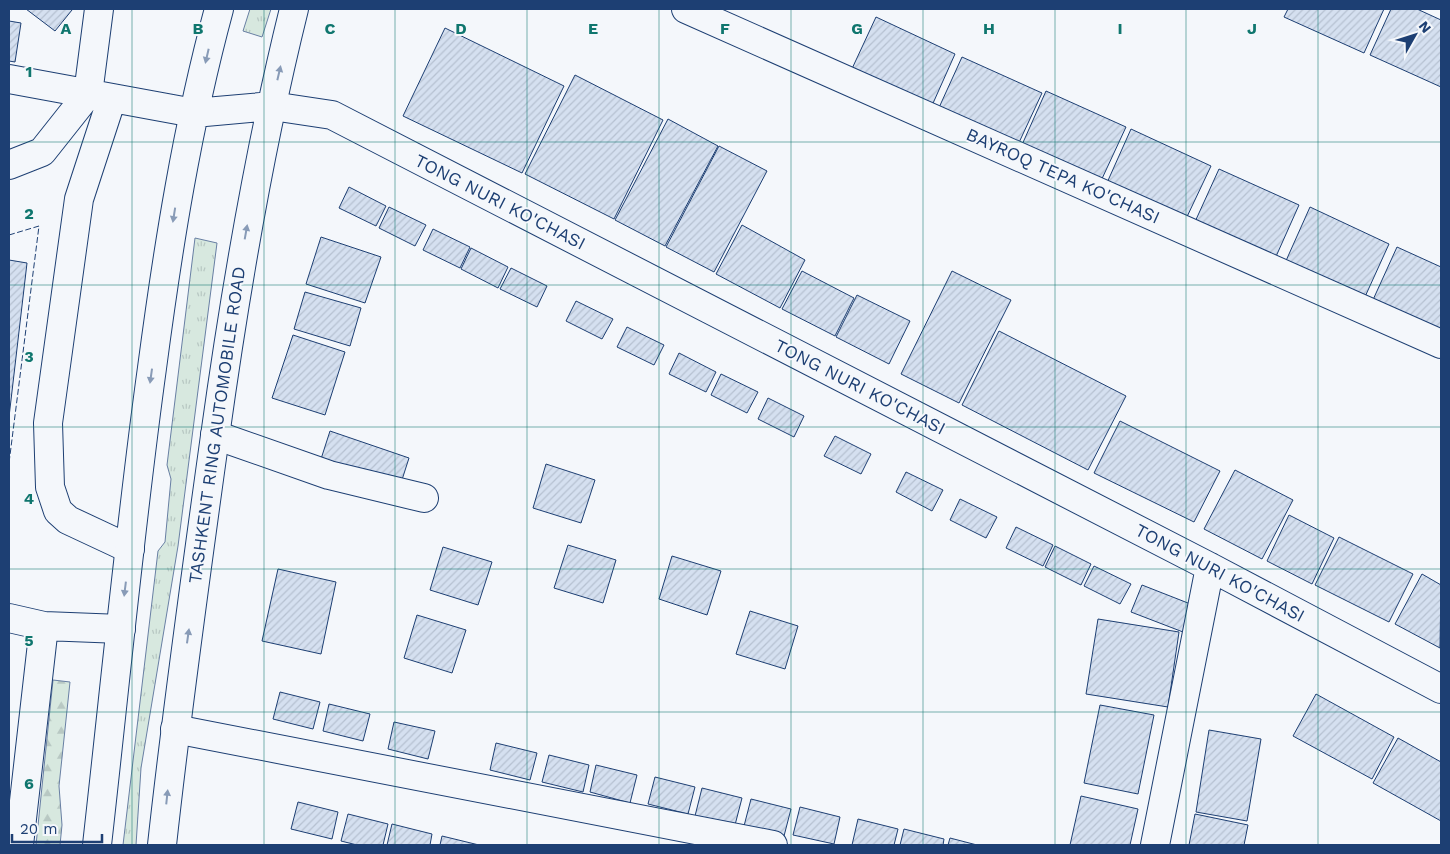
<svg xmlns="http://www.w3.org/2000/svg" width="1450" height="854" font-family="'Work Sans',sans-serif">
	<defs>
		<pattern id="grass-tufts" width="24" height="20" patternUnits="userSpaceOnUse" patternTransform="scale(1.25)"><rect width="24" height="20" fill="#d7e8df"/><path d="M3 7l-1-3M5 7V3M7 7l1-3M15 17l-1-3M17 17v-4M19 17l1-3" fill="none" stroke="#b8c8c3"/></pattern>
		<pattern id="forest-firs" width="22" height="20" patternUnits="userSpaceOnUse" patternTransform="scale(1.25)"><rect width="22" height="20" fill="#d7e8df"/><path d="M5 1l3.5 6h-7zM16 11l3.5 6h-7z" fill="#b8c8c3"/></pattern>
		<pattern id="building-hatch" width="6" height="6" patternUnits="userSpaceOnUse" patternTransform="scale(1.25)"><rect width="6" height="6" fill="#d5e0f0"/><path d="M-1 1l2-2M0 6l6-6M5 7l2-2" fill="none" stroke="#b6c1d1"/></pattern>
	</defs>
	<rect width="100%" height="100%" fill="#f4f7fb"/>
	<path fill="url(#grass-tufts)" stroke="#687fa3" d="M250,9H271L262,37L243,31Z
		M195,238L217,243L178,546L141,768L136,845H123L158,551L165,542L171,479L167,465Z"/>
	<path fill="url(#forest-firs)" stroke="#687fa3" d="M53,680L70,682L59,786L62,825L60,845H36Z"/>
	<path fill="url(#building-hatch)" stroke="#1d3f73" d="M26,9H71L72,10L55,31Z
		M1288,9H1384L1364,53L1284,17Z
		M1391,9H1417L1441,20V87L1370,55Z
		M876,17L955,54L930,110L850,73Z
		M9,21L21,23L15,62L9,61Z
		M445,28L564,86L522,173L403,116Z
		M962,57L1042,93L1016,149L937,112Z
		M575,75L663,120L614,219L525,174Z
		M1046,91L1126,127L1100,183L1021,147Z
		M668,119L718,146L665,246L615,220Z
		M1131,129L1211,166L1185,221L1106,185Z
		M719,146L767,171L714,272L666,247Z
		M1219,169L1299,205L1274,261L1194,224Z
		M349,187L386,206L376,226L339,208Z
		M389,207L426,225L415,246L379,228Z
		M1310,207L1389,244L1364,299L1285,263Z
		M742,225L805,260L780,308L716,274Z
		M433,229L470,247L460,268L423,250Z
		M321,237L381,257L365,303L306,284Z
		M1397,247L1441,267V334L1372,302Z
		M471,248L508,267L498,288L461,269Z
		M9,260L27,263L9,417Z
		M511,268L547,286L537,307L500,289Z
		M802,271L854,298L835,336L782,309Z
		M952,271L1011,300L959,403L901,374Z
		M305,292L361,308L350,346L294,329Z
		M857,295L910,321L889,364L836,337Z
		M576,301L613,319L602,339L566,321Z
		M627,327L664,345L654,365L617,347Z
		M999,331L1126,396L1088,470L962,405Z
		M293,335L345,352L325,415L272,398Z
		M679,353L716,372L706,392L669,374Z
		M721,374L758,392L747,413L711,395Z
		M768,398L804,416L794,437L758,419Z
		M1120,421L1220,471L1194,522L1094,473Z
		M330,431L409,458L400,486L321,459Z
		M835,436L871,454L861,474L824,456Z
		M546,464L595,480L581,523L533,508Z
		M1235,470L1293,500L1262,559L1204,529Z
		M906,472L943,490L932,511L896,492Z
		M960,499L997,517L986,538L950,520Z
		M1289,515L1334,538L1312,584L1267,561Z
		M1016,527L1053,545L1043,566L1006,548Z
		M1339,537L1413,574L1389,622L1315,585Z
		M568,545L616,560L603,603L554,588Z
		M1055,546L1091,564L1081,585L1045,567Z
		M443,547L492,562L478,605L430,590Z
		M672,556L721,571L707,615L659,599Z
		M1094,566L1131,584L1120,604L1084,586Z
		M278,569L336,582L321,654L262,641Z
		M1422,574L1441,585L1440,648L1395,624Z
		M1142,585L1193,605L1183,632L1131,612Z
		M750,611L798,626L785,669L736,654Z
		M417,615L466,630L452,673L404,658Z
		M1098,619L1179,632L1168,707L1086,694Z
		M280,692L320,702L313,729L273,719Z
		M1316,694L1394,737L1372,779L1293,736Z
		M329,704L370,714L363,741L323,731Z
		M1100,705L1154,715L1138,794L1084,783Z
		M394,722L435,731L428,759L388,749Z
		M1209,730L1261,739L1247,821L1196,812Z
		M1398,738L1441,762V821L1373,783Z
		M496,743L537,753L530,780L490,770Z
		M549,755L589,765L583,792L542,782Z
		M596,765L637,775L630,803L590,792Z
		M655,777L695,787L688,814L648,804Z
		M702,788L742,798L735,825L695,816Z
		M1081,796L1138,809L1130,845H1070Z
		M751,799L791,809L784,836L744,826Z
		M298,802L338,812L332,839L291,829Z
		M800,807L840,817L834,844L793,835Z
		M348,814L388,824L383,845H357L341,841Z
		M1195,814L1248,825L1244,845H1189Z
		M858,819L898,829L894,845H852Z
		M392,824L432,834L430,845H387Z
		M904,829L944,839L943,845H900Z
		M442,836L479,845H440Z
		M950,838L977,845H948Z"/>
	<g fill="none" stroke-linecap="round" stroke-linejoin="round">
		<g stroke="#1d3f73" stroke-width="30">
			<path id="minor" d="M686,9L1441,344
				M9,79L194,113
				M112,98L79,199L48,423L50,487L58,511L68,520L130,549
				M272,106L332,115L1210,567L1441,689
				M9,165L42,152L88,94L99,9
				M215,435L329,475L424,498
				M9,618L44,626
				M175,729L773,845
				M19,845L44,626L121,629
				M1155,845L1210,567"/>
		</g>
		<g stroke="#1d3f73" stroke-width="30">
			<path id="highway" d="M194,113L272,106
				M97,845C115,686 130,527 152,368C168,247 187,127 219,9
				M162,845C177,708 196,572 215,436C235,292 259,150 294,9"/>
		</g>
		<use href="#minor" stroke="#f4f7fb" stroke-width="28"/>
		<use href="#highway" stroke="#f4f7fb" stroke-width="28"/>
		<path stroke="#1d3f73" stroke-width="1" stroke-dasharray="6 2.5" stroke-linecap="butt" d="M9,235L39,226L9,463"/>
	</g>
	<defs><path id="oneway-solid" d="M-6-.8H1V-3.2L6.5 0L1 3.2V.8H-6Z" transform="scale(1.25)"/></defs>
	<g fill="#889bb7">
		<use href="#oneway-solid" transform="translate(207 56) rotate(103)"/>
		<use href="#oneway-solid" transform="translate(279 73) rotate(-77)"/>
		<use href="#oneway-solid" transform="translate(174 215) rotate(99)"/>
		<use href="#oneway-solid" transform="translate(246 232) rotate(-80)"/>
		<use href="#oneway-solid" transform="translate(151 376) rotate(98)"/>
		<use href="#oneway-solid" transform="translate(125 589) rotate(97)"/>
		<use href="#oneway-solid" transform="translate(188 636) rotate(-82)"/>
		<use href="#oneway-solid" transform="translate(167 797) rotate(-84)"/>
	</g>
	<path fill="none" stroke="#0f766e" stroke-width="1" stroke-opacity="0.55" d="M132,9V845M264,9V845M395,9V845M527,9V845M659,9V845M791,9V845M923,9V845M1055,9V845M1186,9V845M1318,9V845M9,142H1441M9,285H1441M9,427H1441M9,569H1441M9,712H1441"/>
	<g text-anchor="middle" stroke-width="4" stroke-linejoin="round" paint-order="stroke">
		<g font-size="18" fill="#1d3f73" stroke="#f4f7fb">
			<text transform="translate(1063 176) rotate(24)" y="6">BAYROQ TEPA KO'CHASI</text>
			<text transform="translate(500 202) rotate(27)" y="6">TONG NURI KO'CHASI</text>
			<text transform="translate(860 387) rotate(27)" y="6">TONG NURI KO'CHASI</text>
			<text transform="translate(217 425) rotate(-82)" y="6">TASHKENT RING AUTOMOBILE ROAD</text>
			<text transform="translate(1220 573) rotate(28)" y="6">TONG NURI KO'CHASI</text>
		</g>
	</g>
	<g font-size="16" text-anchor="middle" font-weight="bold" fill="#0f766e" stroke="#f4f7fb" stroke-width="4" stroke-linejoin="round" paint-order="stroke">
		<text x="66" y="34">A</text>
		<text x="198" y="34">B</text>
		<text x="330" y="34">C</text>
		<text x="461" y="34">D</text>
		<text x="593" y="34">E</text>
		<text x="725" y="34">F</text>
		<text x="857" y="34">G</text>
		<text x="989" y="34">H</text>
		<text x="1120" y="34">I</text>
		<text x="1252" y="34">J</text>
		<text x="29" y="77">1</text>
		<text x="29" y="219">2</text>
		<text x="29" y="362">3</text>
		<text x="29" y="504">4</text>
		<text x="29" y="646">5</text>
		<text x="29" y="789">6</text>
	</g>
	<rect width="1450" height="854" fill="none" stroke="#1d3f73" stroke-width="20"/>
	<g transform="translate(1415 35) rotate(51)" stroke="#f4f7fb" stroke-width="4" paint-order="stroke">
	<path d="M0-4L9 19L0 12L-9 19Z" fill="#1d3f73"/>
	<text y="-8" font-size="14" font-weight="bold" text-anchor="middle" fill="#1d3f73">N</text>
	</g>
	<path d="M12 834v8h90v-8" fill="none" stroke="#1d3f73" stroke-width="2.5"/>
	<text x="20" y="834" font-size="15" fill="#1d3f73" stroke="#f4f7fb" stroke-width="4" paint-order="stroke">20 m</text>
</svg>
